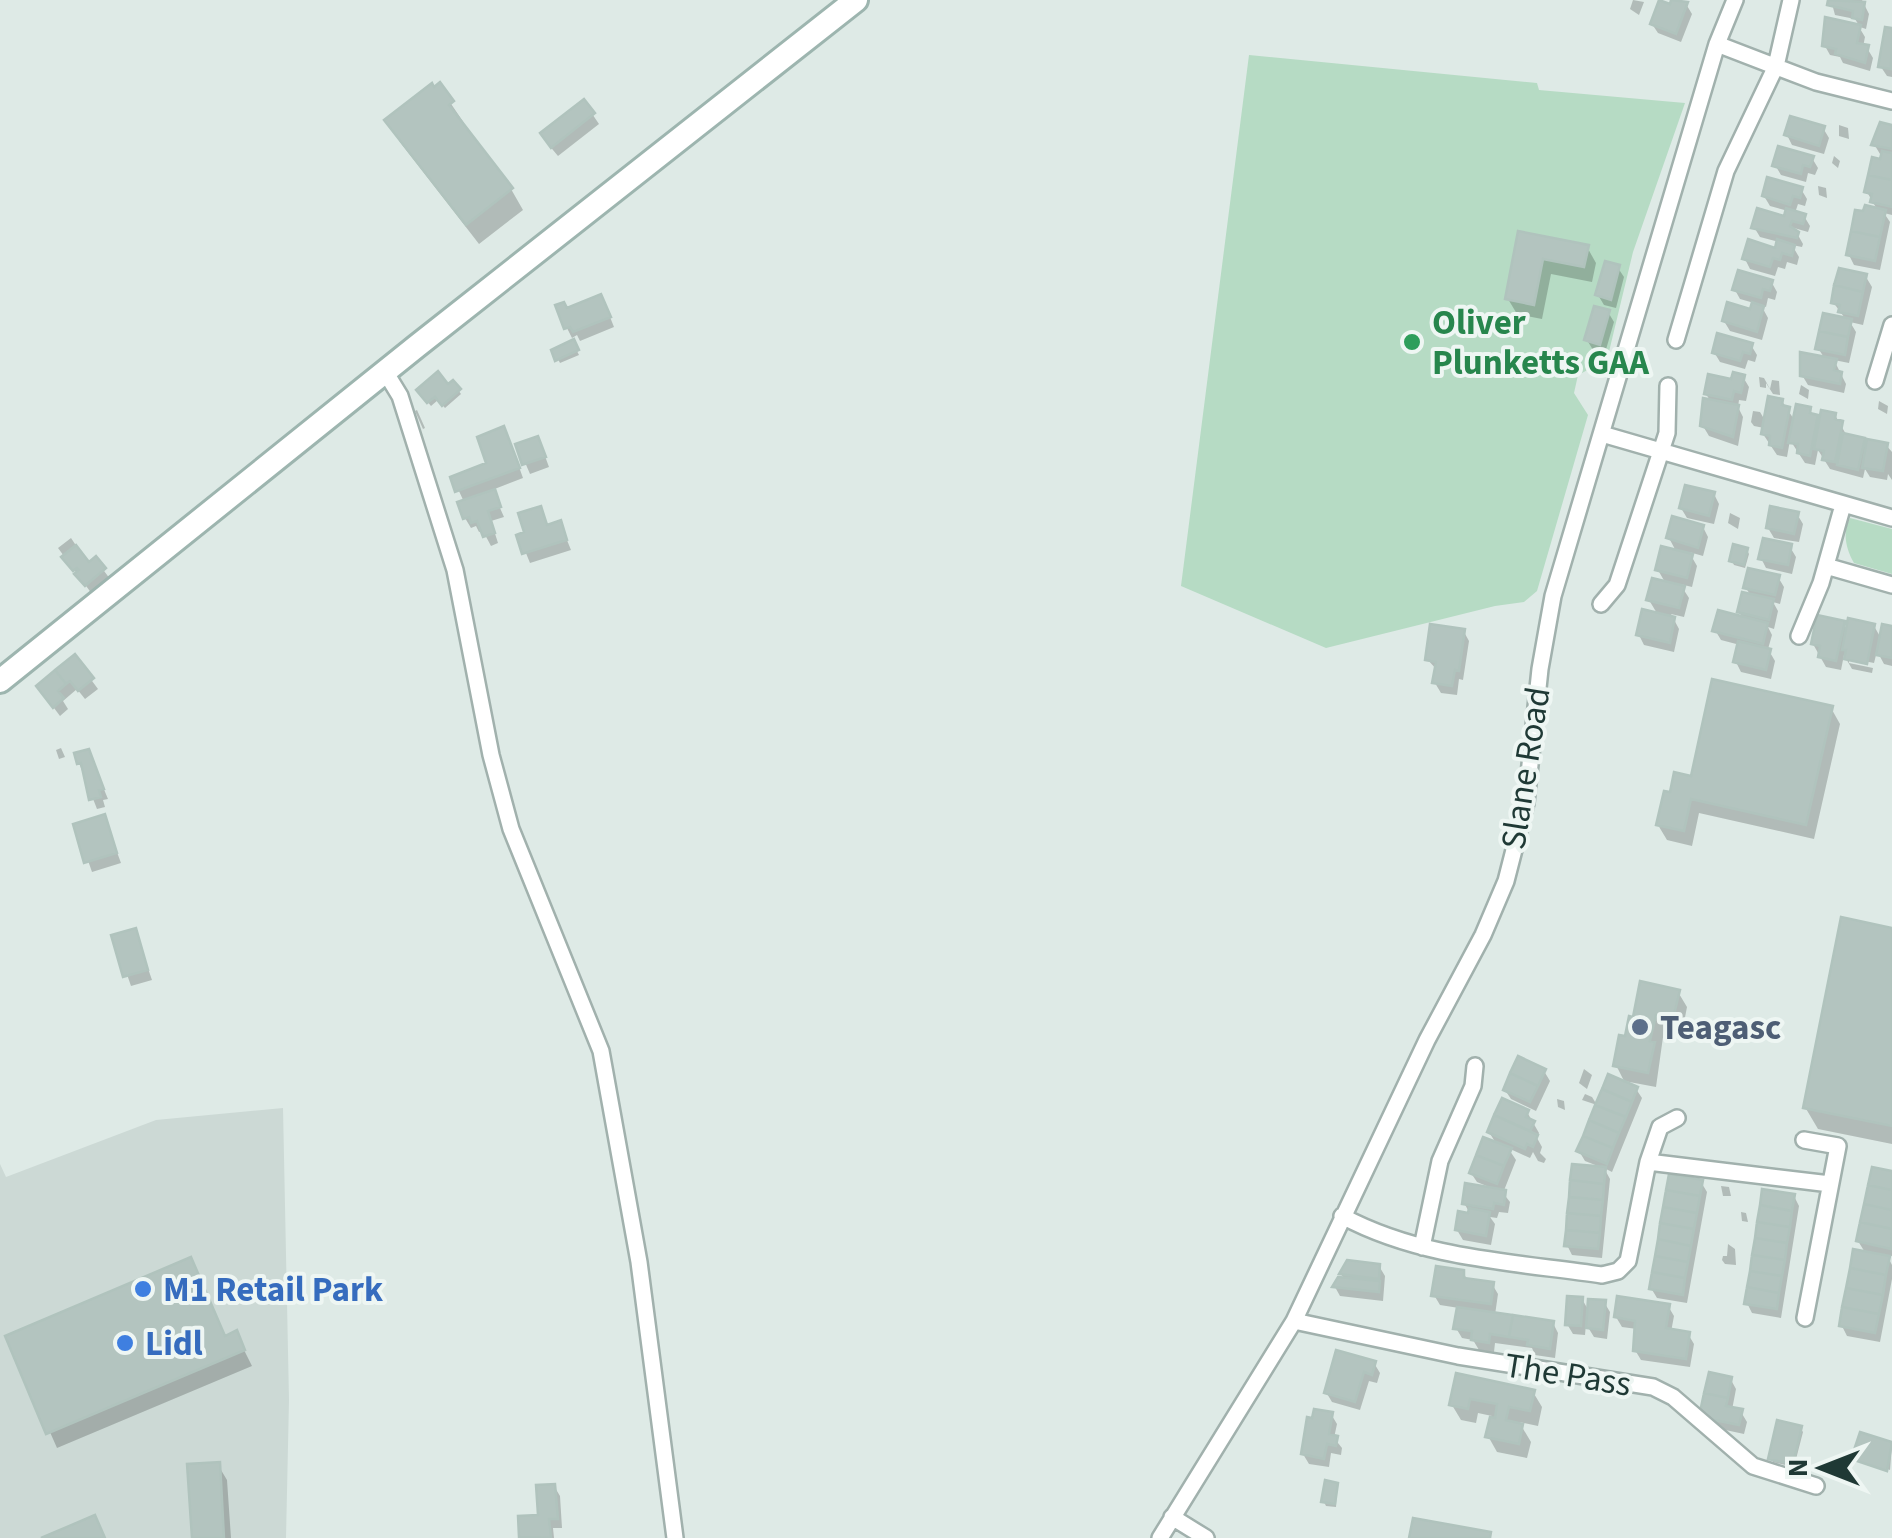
<svg xmlns="http://www.w3.org/2000/svg" width="1892" height="1538" font-family="'Source Sans 3',sans-serif">
	<rect width="100%" height="100%" fill="#deeae6"/>
	<path fill="#ccd9d5" d="M283,1108L289,1400L286,1538H0V1164L6,1177L156,1120Z"/>
	<path fill="#b6dbc4" d="M1249,55L1537,83L1539,90L1685,103L1633,252L1607,360L1578,375L1574,393L1588,415L1537,591L1524,602L1495,606L1326,648L1181,586Z
		M1850,518L1892,529V574L1854,563C1846,549 1842,533 1850,518Z"/>
	<path fill="#0003" d="M1633,0L1644,2L1639,15L1630,9Z
		M1674,0L1686,4L1692,14L1681,42L1658,33L1652,24L1671,7Z
		M1831,0H1862L1869,14L1866,29L1860,27L1855,19L1835,15Z
		M1859,27L1865,37L1863,47L1867,48L1873,58L1870,71L1843,63L1840,57L1830,55L1825,46Z
		M1887,30H1892V77L1887,76L1881,67Z
		M439,86L464,123L462,126L511,189L523,210L479,244L400,142L388,121Z
		M584,102L599,124L558,156L548,144Z
		M1839,125L1848,128L1849,139L1839,136Z
		M1892,127V215L1884,213L1890,222L1880,270L1854,265L1849,255L1878,211L1867,192L1884,155L1880,154L1874,144Z
		M1823,128L1829,138L1824,154L1792,145L1787,135Z
		M1834,156L1840,161L1838,168L1832,163Z
		M1812,158L1818,168L1815,175L1808,173L1806,182L1781,175L1775,165Z
		M1818,186L1826,188L1827,198L1819,195Z
		M1801,189L1807,199L1805,206L1798,204L1795,213L1804,216L1810,226L1808,232L1794,228L1803,244L1802,247L1792,245L1799,257L1797,265L1787,262L1785,269L1778,267L1775,276L1750,269L1745,259L1777,251L1779,242L1760,237L1754,227L1786,219L1788,211L1770,206L1764,196Z
		M1520,234L1587,247L1596,263L1592,282L1551,274L1542,319L1517,314L1508,299Z
		M1618,268L1624,277L1616,308L1604,305L1598,295Z
		M1866,277L1872,287L1863,325L1850,322L1856,332L1849,363L1834,360L1846,384L1844,393L1808,385L1802,375L1825,359L1818,348L1847,321L1833,302Z
		M1772,283L1777,292L1775,300L1768,298L1766,307L1761,305L1768,318L1762,340L1730,331L1724,321L1752,312L1754,303L1740,299L1735,290Z
		M606,307L614,327L580,341L577,335L572,338L567,328L566,311Z
		M1608,312L1614,322L1605,353L1593,350L1587,340Z
		M573,343L579,355L560,363L554,351Z
		M1751,345L1757,355L1755,362L1748,360L1745,369L1720,362L1714,352Z
		M1743,377L1749,387L1746,401L1739,400L1738,407L1743,417L1738,446L1709,436L1703,426L1711,402L1706,394Z
		M1759,377L1764,378L1770,389L1772,380L1779,381L1780,395L1773,394L1766,383V388L1760,387Z
		M453,383L461,394L445,408L438,400L431,406L421,394Z
		M1801,385L1809,390L1808,399L1799,394Z
		M1782,401L1795,421L1809,409L1821,425L1835,415L1847,436L1863,440L1868,448L1886,445L1892,452V480L1888,474L1887,480L1870,477L1865,469L1863,478L1830,469L1818,450L1815,465L1805,463L1790,440L1787,457L1777,455L1763,434L1764,428L1754,426L1751,422L1753,411L1760,412L1766,422Z
		M1879,401L1888,406L1887,414L1878,409Z
		M417,410L425,428L423,429L415,411Z
		M509,439L523,478L492,490L504,517L491,521L498,543L491,546L483,531L479,532L476,526L471,528L465,518L460,503L464,502L453,478L490,465Z
		M518,446L542,448L549,467L530,474Z
		M1714,494L1719,504L1714,524L1687,518L1681,508Z
		M1730,513L1740,518L1738,529L1728,523Z
		M1797,514L1803,524L1799,542L1774,538L1768,528Z
		M560,523L571,550L530,563L519,536Z
		M1703,527L1708,537L1703,556L1689,552L1697,566L1692,587L1680,584L1689,598L1684,617L1671,614L1679,629L1674,652L1644,645L1639,635L1658,615L1649,600L1666,584L1658,570L1677,553L1669,538Z
		M71,538L89,565L96,560L110,579L92,594L58,548Z
		M1790,547L1796,557L1792,574L1766,568L1761,558Z
		M1747,550L1749,554L1745,568L1734,565L1732,561Z
		M1778,577L1784,587L1780,604L1773,602L1778,611L1774,629L1768,627L1772,635L1768,649L1775,661L1771,679L1741,672L1736,662L1740,645L1721,640L1715,630L1744,619L1739,612L1751,596L1746,588Z
		M1843,623L1848,631L1874,626L1882,640L1892,629V666L1884,664L1877,651L1874,663L1849,658V663L1873,668L1872,673L1852,669L1844,655L1841,670L1826,667L1813,644Z
		M1464,632L1469,641L1463,680L1459,679L1457,695L1441,693L1435,683L1437,670L1427,659Z
		M75,658L98,689L85,699L77,689L63,701L68,709L60,716L45,696Z
		M1831,708L1840,724L1814,839L1699,813L1692,846L1667,840L1658,825L1672,795L1692,779Z
		M61,748L65,757L59,759L56,750Z
		M88,751L108,799L103,800L105,807L97,809L79,763Z
		M104,817L121,863L92,872L76,826Z
		M1892,930V1144L1818,1129L1805,1107Z
		M135,931L152,980L131,986L114,937Z
		M1678,992L1687,1007L1682,1033L1664,1030L1656,1087L1624,1081L1616,1065L1627,1039Z
		M1584,1069L1592,1075L1587,1089L1579,1083Z
		M1544,1071L1550,1081L1536,1111L1511,1099L1505,1090Z
		M1636,1089L1642,1098L1612,1172L1604,1168L1610,1179L1602,1258L1572,1255L1567,1245L1603,1168L1585,1161L1579,1151Z
		M1585,1094L1592,1097L1597,1105L1582,1100Z
		M1557,1099L1564,1101L1565,1110L1558,1107Z
		M1503,1101L1527,1112L1539,1133L1537,1138L1542,1147L1540,1153L1546,1159L1544,1163L1538,1161L1533,1152L1530,1158L1508,1148L1516,1160L1503,1193L1510,1202L1508,1213L1499,1212L1497,1218L1490,1217L1495,1224L1491,1245L1463,1240L1457,1230L1472,1217L1464,1203L1489,1187L1477,1182L1471,1173L1497,1145L1489,1132Z
		M1892,1173V1256L1887,1255L1892,1265V1279L1880,1342L1847,1336L1842,1326L1866,1254L1858,1241Z
		M1701,1182L1707,1192L1687,1303L1657,1298L1651,1288Z
		M1721,1186L1729,1187L1731,1196H1723Z
		M1794,1196L1799,1206L1781,1318L1752,1313L1747,1303Z
		M1741,1212L1746,1213L1748,1222L1742,1221Z
		M1728,1244L1735,1249L1736,1265L1725,1264L1722,1260L1723,1256H1727Z
		M190,1260L226,1338L236,1334L252,1366L57,1448L8,1337Z
		M1379,1266L1385,1276L1383,1301L1340,1296L1335,1287L1345,1280L1341,1274Z
		M1463,1272L1468,1281L1492,1284L1498,1294L1495,1315L1553,1323L1558,1333L1555,1358L1535,1355L1532,1348L1495,1343L1494,1352L1479,1350L1473,1340L1462,1338L1456,1328L1459,1308L1440,1305L1434,1295Z
		M1582,1299L1590,1313L1604,1302L1610,1312L1607,1339L1594,1337L1586,1324L1585,1335L1573,1334L1567,1324Z
		M1668,1306L1674,1316L1671,1332L1688,1334L1694,1344L1690,1367L1641,1360L1635,1350L1637,1329L1622,1327L1616,1317Z
		M1374,1363L1380,1373L1377,1383L1369,1381L1360,1410L1332,1402L1326,1392Z
		M1458,1376L1533,1392L1542,1407L1538,1426L1519,1422L1531,1442L1527,1458L1497,1452L1488,1436L1492,1416L1478,1413L1476,1423L1461,1420L1452,1405Z
		M1731,1380L1736,1389L1732,1410L1741,1412L1747,1422L1744,1434L1707,1426L1701,1416Z
		M1331,1414L1337,1424L1334,1438L1342,1448L1341,1455L1331,1453L1329,1467L1309,1464L1303,1454Z
		M1800,1428L1803,1432L1794,1467L1773,1462L1771,1458Z
		M1861,1435L1892,1445L1890,1470L1854,1457Z
		M218,1465L227,1480L231,1538H195Z
		M1337,1485L1336,1507L1326,1506L1324,1502Z
		M554,1486L560,1496L562,1528H553L554,1538H524L521,1519L540,1517Z"/>
	<path fill="#b3c4bf" stroke="#b0c3bd" stroke-width="2.5" d="M1659,0L1670,4L1671,0L1688,2L1676,34L1650,24Z
		M1828,0L1865,2L1862,20L1852,18L1853,11L1827,5Z
		M1825,17L1861,25L1857,43L1869,45L1865,63L1835,54L1836,49L1822,46Z
		M1885,27L1892,28L1891,69L1878,67Z
		M440,82L454,101L449,105L513,188L466,225L384,120L432,83L434,87Z
		M584,99L595,113L551,148L540,133Z
		M1790,116L1825,126L1819,146L1784,135Z
		M1880,122L1892,125V149L1871,145Z
		M1778,146L1814,156L1810,167L1803,165L1801,174L1772,166Z
		M1882,151L1892,153V180L1868,175L1872,157L1880,159Z
		M1868,175L1892,180V207L1870,202L1872,194L1864,192Z
		M1767,177L1803,187L1800,198L1793,196L1790,205L1762,196Z
		M1865,205L1886,210L1880,237L1851,231L1855,210L1863,211Z
		M1757,208L1784,216L1786,208L1806,214L1803,224L1792,221L1790,226L1799,232L1797,238L1751,228Z
		M1518,231L1589,245L1584,267L1543,259L1534,305L1505,299Z
		M1851,231L1880,237L1875,261L1846,255Z
		M1748,239L1775,248L1777,239L1795,245L1792,256L1782,253L1780,260L1773,258L1770,267L1742,259Z
		M1605,261L1620,265L1611,300L1595,295Z
		M1839,268L1867,274L1863,292L1834,285Z
		M1738,270L1773,280L1770,291L1763,289L1761,298L1732,290Z
		M1834,285L1863,292L1858,316L1838,312L1840,305L1831,303Z
		M601,294L611,317L573,332L570,327L564,329L555,305L564,302L567,308Z
		M1727,302L1750,309L1752,302L1764,306L1757,332L1722,321Z
		M1594,306L1610,310L1600,345L1584,340Z
		M1823,313L1852,319L1848,337L1819,331Z
		M1819,331L1848,337L1845,355L1815,349Z
		M1717,333L1753,343L1750,354L1743,352L1740,361L1712,353Z
		M574,339L579,350L555,361L551,350Z
		M1800,352L1837,359L1834,370L1842,372L1840,384L1800,376Z
		M438,371L448,384L453,380L461,389L442,406L435,397L427,403L416,390Z
		M1733,372L1745,375L1741,393L1734,391L1732,400L1704,394L1708,374L1731,379Z
		M1768,396L1783,399L1782,405L1790,407L1782,448L1769,445L1770,436L1761,434Z
		M1703,398L1739,405L1733,437L1700,426Z
		M1796,404L1811,407L1810,413L1818,415L1810,456L1797,453L1798,444L1788,443Z
		M1821,410L1836,413L1835,419L1843,421L1835,462L1822,460L1824,451L1814,449Z
		M504,426L520,468L455,492L450,477L486,463L477,437Z
		M1843,433L1865,438L1858,470L1837,465Z
		M538,436L546,457L522,465L515,444Z
		M1867,439L1888,443L1883,471L1862,468Z
		M1685,485L1715,492L1709,516L1679,508Z
		M495,489L501,507L488,511L495,533L483,537L477,521L471,523L469,517L463,519L457,502Z
		M541,506L547,525L561,520L567,540L522,554L516,535L524,532L518,513Z
		M1770,506L1799,512L1794,534L1766,528Z
		M1672,516L1704,525L1698,548L1666,538Z
		M1763,538L1792,544L1788,565L1758,559Z
		M1733,544L1748,548L1744,565L1729,561Z
		M76,545L89,562L96,556L106,568L85,586L74,574L79,570L77,568L73,571L61,557Z
		M1661,546L1693,554L1687,578L1655,570Z
		M1748,568L1780,575L1775,595L1743,588Z
		M1652,578L1685,586L1679,608L1646,600Z
		M1742,592L1774,599L1769,620L1737,612Z
		M1642,609L1675,617L1670,643L1636,635Z
		M1718,610L1768,623L1763,644L1712,631Z
		M1817,615L1845,621L1836,661L1818,657L1820,646L1811,644Z
		M1848,618L1875,624L1867,664L1844,659L1846,650H1842Z
		M1430,624L1465,629L1459,671L1455,670L1452,686L1432,683L1436,662L1425,660Z
		M1882,624L1892,626V658L1876,655Z
		M1738,641L1771,649L1766,670L1733,662Z
		M75,654L94,678L78,691L70,681L66,684L55,670Z
		M55,670L66,684L58,691L64,698L53,708L36,686Z
		M1712,679L1833,706L1806,825L1691,799L1684,831L1656,825L1664,791L1670,792L1674,772L1691,776Z
		M89,749L104,789L99,790L101,797L89,800L81,763L77,764L74,753Z
		M105,814L117,853L84,863L73,824Z
		M1841,917L1892,928V1126L1803,1108Z
		M136,928L148,970L123,977L111,935Z
		M1640,981L1680,990L1673,1019L1656,1015L1650,1041L1655,1042L1648,1073L1613,1066L1619,1035L1625,1036L1629,1016L1633,1017Z
		M1518,1056L1546,1069L1538,1086L1510,1073Z
		M1510,1073L1538,1086L1530,1102L1503,1090Z
		M1608,1074L1638,1087L1632,1102L1602,1089Z
		M1602,1089L1632,1102L1626,1117L1595,1105Z
		M1502,1098L1529,1110L1526,1117L1535,1121L1530,1131L1494,1115Z
		M1595,1105L1626,1117L1619,1133L1589,1120Z
		M1494,1115L1538,1135L1533,1147L1527,1144L1525,1149L1487,1132Z
		M1589,1120L1619,1133L1613,1148L1583,1136Z
		M1583,1136L1613,1148L1607,1164L1576,1151Z
		M1483,1137L1512,1148L1504,1166L1476,1155Z
		M1476,1155L1504,1166L1497,1184L1469,1173Z
		M1572,1164L1606,1167L1604,1184L1570,1180Z
		M1872,1167L1892,1171V1190L1868,1185Z
		M1669,1174L1703,1180L1700,1196L1666,1190Z
		M1570,1180L1604,1184L1603,1200L1569,1197Z
		M1465,1183L1506,1190L1504,1205L1494,1203L1493,1209L1462,1204Z
		M1868,1185L1892,1190V1210L1864,1204Z
		M1762,1189L1795,1194L1792,1211L1760,1205Z
		M1666,1190L1700,1196L1697,1213L1663,1207Z
		M1569,1197L1603,1200L1601,1216L1567,1213Z
		M1864,1204L1892,1210V1229L1860,1222Z
		M1760,1205L1792,1211L1790,1227L1757,1222Z
		M1663,1207L1697,1213L1694,1229L1660,1223Z
		M1469,1208L1490,1212L1486,1236L1455,1230L1458,1211L1468,1213Z
		M1567,1213L1601,1216L1600,1233L1566,1230Z
		M1757,1222L1790,1227L1787,1243L1755,1238Z
		M1860,1222L1892,1229L1891,1249L1856,1241Z
		M1660,1223L1694,1229L1691,1246L1658,1239Z
		M1566,1230L1600,1233L1598,1249L1564,1246Z
		M1755,1238L1787,1243L1785,1260L1752,1255Z
		M1658,1239L1691,1246L1688,1262L1655,1256Z
		M1853,1249L1890,1256L1886,1275L1850,1268Z
		M1752,1255L1785,1260L1782,1276L1750,1271Z
		M1655,1256L1688,1262L1685,1278L1652,1272Z
		M191,1257L225,1336L237,1330L245,1350L46,1434L5,1336Z
		M1347,1260L1380,1264L1379,1279L1339,1274Z
		M1436,1266L1464,1270V1278L1494,1282L1491,1304L1431,1296Z
		M1850,1268L1886,1275L1883,1295L1846,1288Z
		M1750,1271L1782,1276L1779,1293L1747,1287Z
		M1652,1272L1685,1278L1683,1295L1649,1289Z
		M1338,1277L1380,1281L1379,1292L1332,1287Z
		M1747,1287L1779,1293L1777,1309L1744,1304Z
		M1846,1288L1883,1295L1879,1314L1842,1307Z
		M1567,1296L1583,1297L1581,1326L1565,1325Z
		M1617,1296L1670,1304L1666,1328L1690,1332L1686,1359L1633,1351L1635,1321L1614,1317Z
		M1588,1299L1606,1300L1603,1330L1586,1328Z
		M1457,1307L1513,1315L1509,1337L1490,1334L1489,1343L1471,1340L1472,1331L1453,1329Z
		M1842,1307L1879,1314L1875,1333L1839,1326Z
		M1513,1315L1554,1321L1550,1349L1527,1345L1528,1340L1509,1337Z
		M1336,1350L1376,1361L1372,1375L1364,1372L1355,1402L1324,1393Z
		M1709,1372L1732,1377L1728,1398L1704,1393Z
		M1456,1373L1535,1390L1530,1411L1509,1407L1506,1420L1523,1424L1519,1444L1485,1437L1490,1417L1495,1418L1497,1404L1470,1399L1468,1409L1449,1405Z
		M1704,1393L1728,1398L1726,1406L1743,1409L1739,1425L1699,1417Z
		M1314,1409L1333,1412L1329,1434L1338,1436L1336,1446L1327,1444L1324,1459L1301,1454L1307,1417L1312,1418Z
		M1777,1420L1802,1426L1793,1464L1768,1459Z
		M1860,1432L1892,1442L1887,1471L1851,1459Z
		M220,1462L224,1538H192L187,1464Z
		M1325,1480L1338,1483L1335,1504L1321,1502Z
		M555,1484L558,1519H549L551,1538L519,1537L518,1516L538,1515L536,1485Z
		M95,1515L105,1538H41Z
		M1413,1518L1491,1532L1490,1538H1409Z"/>
	<g fill="none" stroke-linecap="round" stroke-linejoin="round">
		<g stroke="#a1b1ad" stroke-width="20">
			<path id="minor" d="M1717,44L1816,82L1892,101
				M1676,340L1726,171L1776,66L1791,0
				M386,373L400,396L455,570L491,755L511,829L601,1051L639,1262L675,1538
				M1875,381L1892,325
				M1602,434L1892,518
				M1826,566L1892,585
				M1601,604L1617,585L1667,433L1668,386
				M1799,636L1821,583L1843,505
				M1804,1140L1838,1146L1805,1318
				M1648,1162L1830,1184
				M1342,1216C1422,1259 1514,1262 1602,1275L1618,1271L1628,1261L1648,1162L1660,1127L1677,1118
				M1422,1247L1440,1161L1473,1086L1475,1066
				M1294,1321L1458,1356L1653,1387L1673,1397L1753,1466L1816,1486
				M1172,1517L1206,1538
				M1160,1538L1294,1321L1427,1040L1483,935L1506,881L1526,803L1540,669L1553,596L1717,44L1735,0"/>
		</g>
		<g stroke="#9db5af" stroke-width="28">
			<path id="secondary" d="M0,681L417,346L856,0"/>
		</g>
		<use href="#minor" stroke="#fff" stroke-width="15"/>
		<use href="#secondary" stroke="#fff" stroke-width="22"/>
	</g>
	<circle fill="#2e9e5b" stroke="#eef6f3" stroke-width="4" cx="1412" cy="342" r="10"/>
	<circle fill="#5c6f8a" stroke="#eef6f3" stroke-width="4" cx="1640" cy="1027" r="10"/>
	<g fill="#3f7fe0" stroke="#eef6f3" stroke-width="4">
		<circle cx="143" cy="1289" r="10"/>
		<circle cx="125" cy="1343" r="10"/>
	</g>
	<g text-anchor="middle" stroke-width="8" stroke-linejoin="round" paint-order="stroke">
		<g font-size="35" font-weight="bold" fill="#27864d" stroke="#eef6f3" text-anchor="start">
			<text x="1432" y="334">Oliver<tspan x="1432" dy="40">Plunketts GAA</tspan></text>
		</g>
		<g font-size="35" fill="#1f3935" stroke="#eef6f3">
			<text transform="translate(1525 768) rotate(-81)" y="12">Slane Road</text>
			<text transform="translate(1568 1374) rotate(9)" y="12">The Pass</text>
		</g>
		<g font-size="35" font-weight="bold" fill="#4e5e75" stroke="#eef6f3" text-anchor="start">
			<text x="1660" y="1039">Teagasc</text>
		</g>
		<g font-size="35" font-weight="bold" fill="#366cbe" stroke="#eef6f3" text-anchor="start">
			<text x="163" y="1301">M1 Retail Park</text>
			<text x="145" y="1355">Lidl</text>
		</g>
	</g>
	<g transform="translate(1822 1468) rotate(270)" stroke="#eef6f3" stroke-width="8" paint-order="stroke">
	<path d="M0-8L18 38L0 25L-18 38Z" fill="#1f3935"/>
	<text y="-15" font-size="28" font-weight="bold" text-anchor="middle" fill="#1f3935">N</text>
	</g>
</svg>
